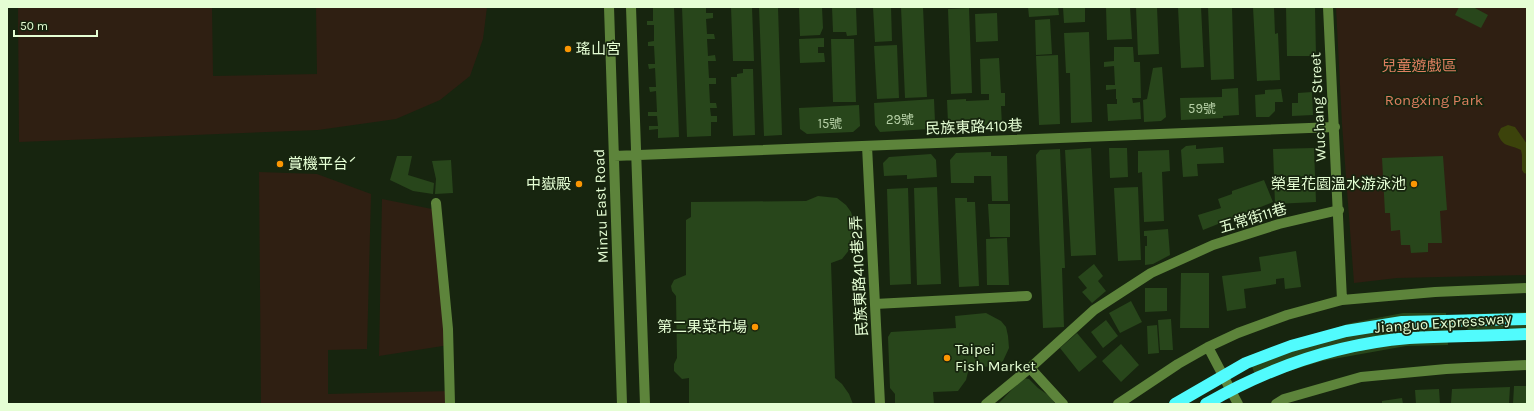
<svg xmlns="http://www.w3.org/2000/svg" width="1534" height="411" font-family="Karla,'Noto Sans TC',sans-serif">
	<rect width="100%" height="100%" fill="#17250f"/>
	<path fill="#2f1f12" d="M18,7H212L213,76L317,74L316,7H487L483,39L470,76L440,100L396,119L318,130L19,142Z
		M1336,7H1527V275L1397,278L1354,283L1342,124Z
		M259,172L317,174L371,194L367,349L328,350V394L450,391V404H261Z
		M382,199L437,210L449,345L379,356Z"/>
	<path fill="#3c430b" d="M1508,125L1515,127L1527,144V174L1524,173L1522,170V155L1521,150C1510,144 1503,148 1498,134L1501,128Z"/>
	<path fill="#28461b" d="M653,7H674L679,137L658,138V129L649,130V126H658L657,116H648V112H657L656,91L650,92L649,87H656L655,68L649,69L648,64H655L654,46H648V42L654,41V25H647V21H653Z
		M682,7H706V13H713V18L706,19L707,34H714L715,39H707L708,56L715,55L716,61H708L709,78H716V84H709L710,103H716L717,108H710L711,116H717V122H711V136L687,137Z
		M731,7H752L754,61H733Z
		M759,7H778L782,135L764,136Z
		M799,7H822L823,28L820,35L800,36Z
		M832,7H856L857,35L847,36L846,32H833Z
		M873,7H891L892,41L875,42Z
		M901,7H923L927,97L905,98Z
		M1028,7H1058L1059,15L1029,17Z
		M1063,7H1085V22L1064,23Z
		M1106,7H1130L1132,39L1107,40Z
		M1136,7H1157L1159,54L1138,55Z
		M1178,7H1201L1204,67L1181,68Z
		M1208,7H1232L1234,79L1211,80Z
		M1253,7H1274L1275,34L1278,33L1280,80L1257,81Z
		M1286,7H1315L1316,56H1287Z
		M1459,7H1473L1488,15L1481,28L1455,15Z
		M969,8L972,93L951,94L948,9Z
		M997,13L998,41L976,42L975,14Z
		M1050,19L1052,54L1036,55L1035,20Z
		M1089,32L1092,122L1071,123L1070,73H1066L1064,33Z
		M824,38V47H818V53H824L825,62L800,63L799,39Z
		M831,39H854L856,102H833Z
		M897,45L899,98L877,99L874,46Z
		M1114,47H1133L1134,62H1140L1141,98H1132L1133,103L1140,102L1141,119L1108,121L1107,104H1117V99H1116V89L1106,90V85H1115L1114,66L1104,67V62L1114,61Z
		M1058,55L1060,124L1039,125L1036,56Z
		M999,58L1001,93H1005V106H1001L1002,125L952,128L948,123L947,100L966,99V101L989,100V94H981L980,59Z
		M1162,67L1166,117L1161,121L1144,122L1143,100L1147,99L1153,68Z
		M743,69H753L755,135L733,136L731,77H737V74L743,73Z
		M1238,88L1239,115L1223,116V118L1181,120L1180,98L1222,97V89Z
		M1281,89L1283,102H1275V111L1269,117H1256L1255,95L1265,94V90Z
		M1312,92L1313,115L1292,116V103H1298V93Z
		M934,99L935,122L930,129L880,132L875,125L874,103Z
		M859,105L860,126L853,132L807,134L800,129L799,108Z
		M1196,145V149L1223,147L1224,163L1197,164L1198,176L1183,177L1181,150L1186,146Z
		M1091,148L1096,255L1071,256L1065,150Z
		M1109,148H1127L1128,177L1110,178Z
		M1314,148L1316,202L1275,204L1273,149Z
		M1060,149L1065,268H1062L1064,327L1043,328L1036,155L1040,150Z
		M1169,150L1170,171L1162,172L1164,221L1144,222L1142,172L1138,173V151Z
		M991,152V156H1007L1008,201H992L991,176H974V183H951L950,160L956,153Z
		M931,154L936,160L937,177L907,179V175L884,176L883,163L889,157Z
		M397,156H412L408,175L434,183L433,194L413,191L390,180Z
		M1443,156L1447,210L1440,211L1442,243H1428V252L1411,253L1410,245H1401L1400,230L1391,231L1390,213H1385L1382,158Z
		M451,160L453,193L435,194L436,179L432,161Z
		M1264,180L1273,202L1203,230L1198,215L1221,208L1218,199L1232,194V191Z
		M937,187L941,284L917,285L914,188Z
		M1138,187L1141,260L1118,261L1114,188Z
		M908,188L911,284L890,285L887,189Z
		M818,196L837,198L846,205L851,212L854,222L853,237L850,249L842,259L831,263L835,378L842,384L849,394L853,404H689V378L682,379L674,371V364L677,358L676,296L672,291L671,286L674,280L686,275V220L691,217V202L806,201Z
		M955,198H967V202H975L979,286L959,287Z
		M988,204H1010V237H990Z
		M1168,229L1170,255L1153,264L1145,265V246H1147V236H1144V231Z
		M1007,238L1009,285H987L986,239Z
		M1296,251L1301,287L1285,289L1284,278L1276,279V284L1244,289L1246,308L1227,311L1222,276L1261,271L1259,257Z
		M1094,264L1103,276L1098,281L1106,291L1092,303L1082,292L1087,288L1078,277Z
		M1181,273H1209V328H1180Z
		M1145,288H1167V311L1145,312Z
		M1131,301L1142,322L1120,333L1109,313Z
		M1527,312V340L1468,342L1467,314Z
		M986,313L1001,321L1006,327L1008,336L1009,348L1003,361L995,366L969,368L966,380L958,391L933,392L934,404H895V394L890,388L888,337L891,332L956,328L955,316Z
		M1403,313H1446L1448,345L1406,346L1322,361L1273,376L1258,383L1248,356L1351,323Z
		M1171,319L1173,350H1160L1158,320Z
		M1106,320L1118,336L1103,348L1091,332Z
		M1157,325L1159,353L1148,354L1147,326Z
		M1077,333L1097,357L1079,372L1060,348Z
		M1121,344L1139,365L1121,382L1102,361Z
		M1023,378L1029,379L1038,388L1051,397L1055,404H998Z
		M1514,386H1527V404H1513Z
		M1510,387L1509,404H1454L1451,403L1452,389Z
		M1439,389L1440,404H1416L1415,390Z
		M1402,398L1403,404H1382V401Z"/>
	<g fill="none" stroke-linecap="round" stroke-linejoin="round">
		<path stroke="#5d843b" stroke-width="10" d="M609,7L622,404
			M631,7L645,404
			M1328,7L1342,300
			M867,146L880,404
			M614,156L1335,127
			M436,203L448,329L450,404
			M875,304L1027,296
			M1208,347L1238,404
			M1030,368L1063,404
			M986,404L1030,368L1094,310L1151,273L1213,245L1279,224L1339,210
			M1118,404L1178,364L1208,347L1238,333L1287,315L1342,300L1435,292L1527,288
			M1276,404L1284,399L1361,377L1446,369L1527,365"/>
		<path stroke="#51fbfd" stroke-width="12" d="M1175,404L1246,363L1291,346L1346,331L1402,322L1527,319
			M1206,404C1268,368 1337,344 1409,338C1448,336 1488,336 1527,334"/>
	</g>
	<g fill="#fb9603" stroke="#17250f" stroke-width="1.5">
		<circle cx="568" cy="49" r="4"/>
		<circle cx="280" cy="164" r="4"/>
		<circle cx="579" cy="184" r="4"/>
		<circle cx="1414" cy="184" r="4"/>
		<circle cx="755" cy="327" r="4"/>
		<circle cx="947" cy="358" r="4"/>
	</g>
	<g text-anchor="middle" stroke-width="3.5" stroke-linejoin="round" paint-order="stroke">
		<g font-size="13" fill="#b6d0a6">
			<text x="1202" y="113">59號</text>
			<text x="900" y="124">29號</text>
			<text x="830" y="128">15號</text>
		</g>
		<g font-size="15" fill="#e5fed4" stroke="#17250f" text-anchor="start">
			<text x="576" y="54">瑤山宮</text>
			<text x="288" y="169">賞機平台ˊ</text>
			<text x="571" y="189" text-anchor="end">中嶽殿</text>
			<text x="1406" y="189" text-anchor="end">榮星花園溫水游泳池</text>
			<text x="747" y="332" text-anchor="end">第二果菜市場</text>
			<text x="955" y="354">Taipei<tspan x="955" dy="17">Fish Market</tspan></text>
		</g>
		<g font-size="15" fill="#de7f60" stroke="#17250f">
			<text x="1419" y="71">兒童遊戲區</text>
			<text x="1434" y="105">Rongxing Park</text>
		</g>
		<g font-size="15" fill="#e5fed4" stroke="#17250f">
			<text transform="translate(1318 107) rotate(-93)" y="5">Wuchang Street</text>
			<text transform="translate(974 127) rotate(-2)" y="5">民族東路410巷</text>
			<text transform="translate(601 206) rotate(-92)" y="5">Minzu East Road</text>
			<text transform="translate(1253 218) rotate(-17)" y="5">五常街11巷</text>
			<text transform="translate(859 276) rotate(-93)" y="5">民族東路410巷2弄</text>
			<text transform="translate(1443 323) rotate(-4)" y="5">Jianguo Expressway</text>
		</g>
	</g>
	<rect width="1534" height="411" fill="none" stroke="#e5fed4" stroke-width="16"/>
	<path d="M14 30v6h83v-6" fill="none" stroke="#e5fed4" stroke-width="2"/>
	<text x="20" y="30" font-size="12" fill="#e5fed4" stroke="#17250f" stroke-width="3" paint-order="stroke">50 m</text>
</svg>
